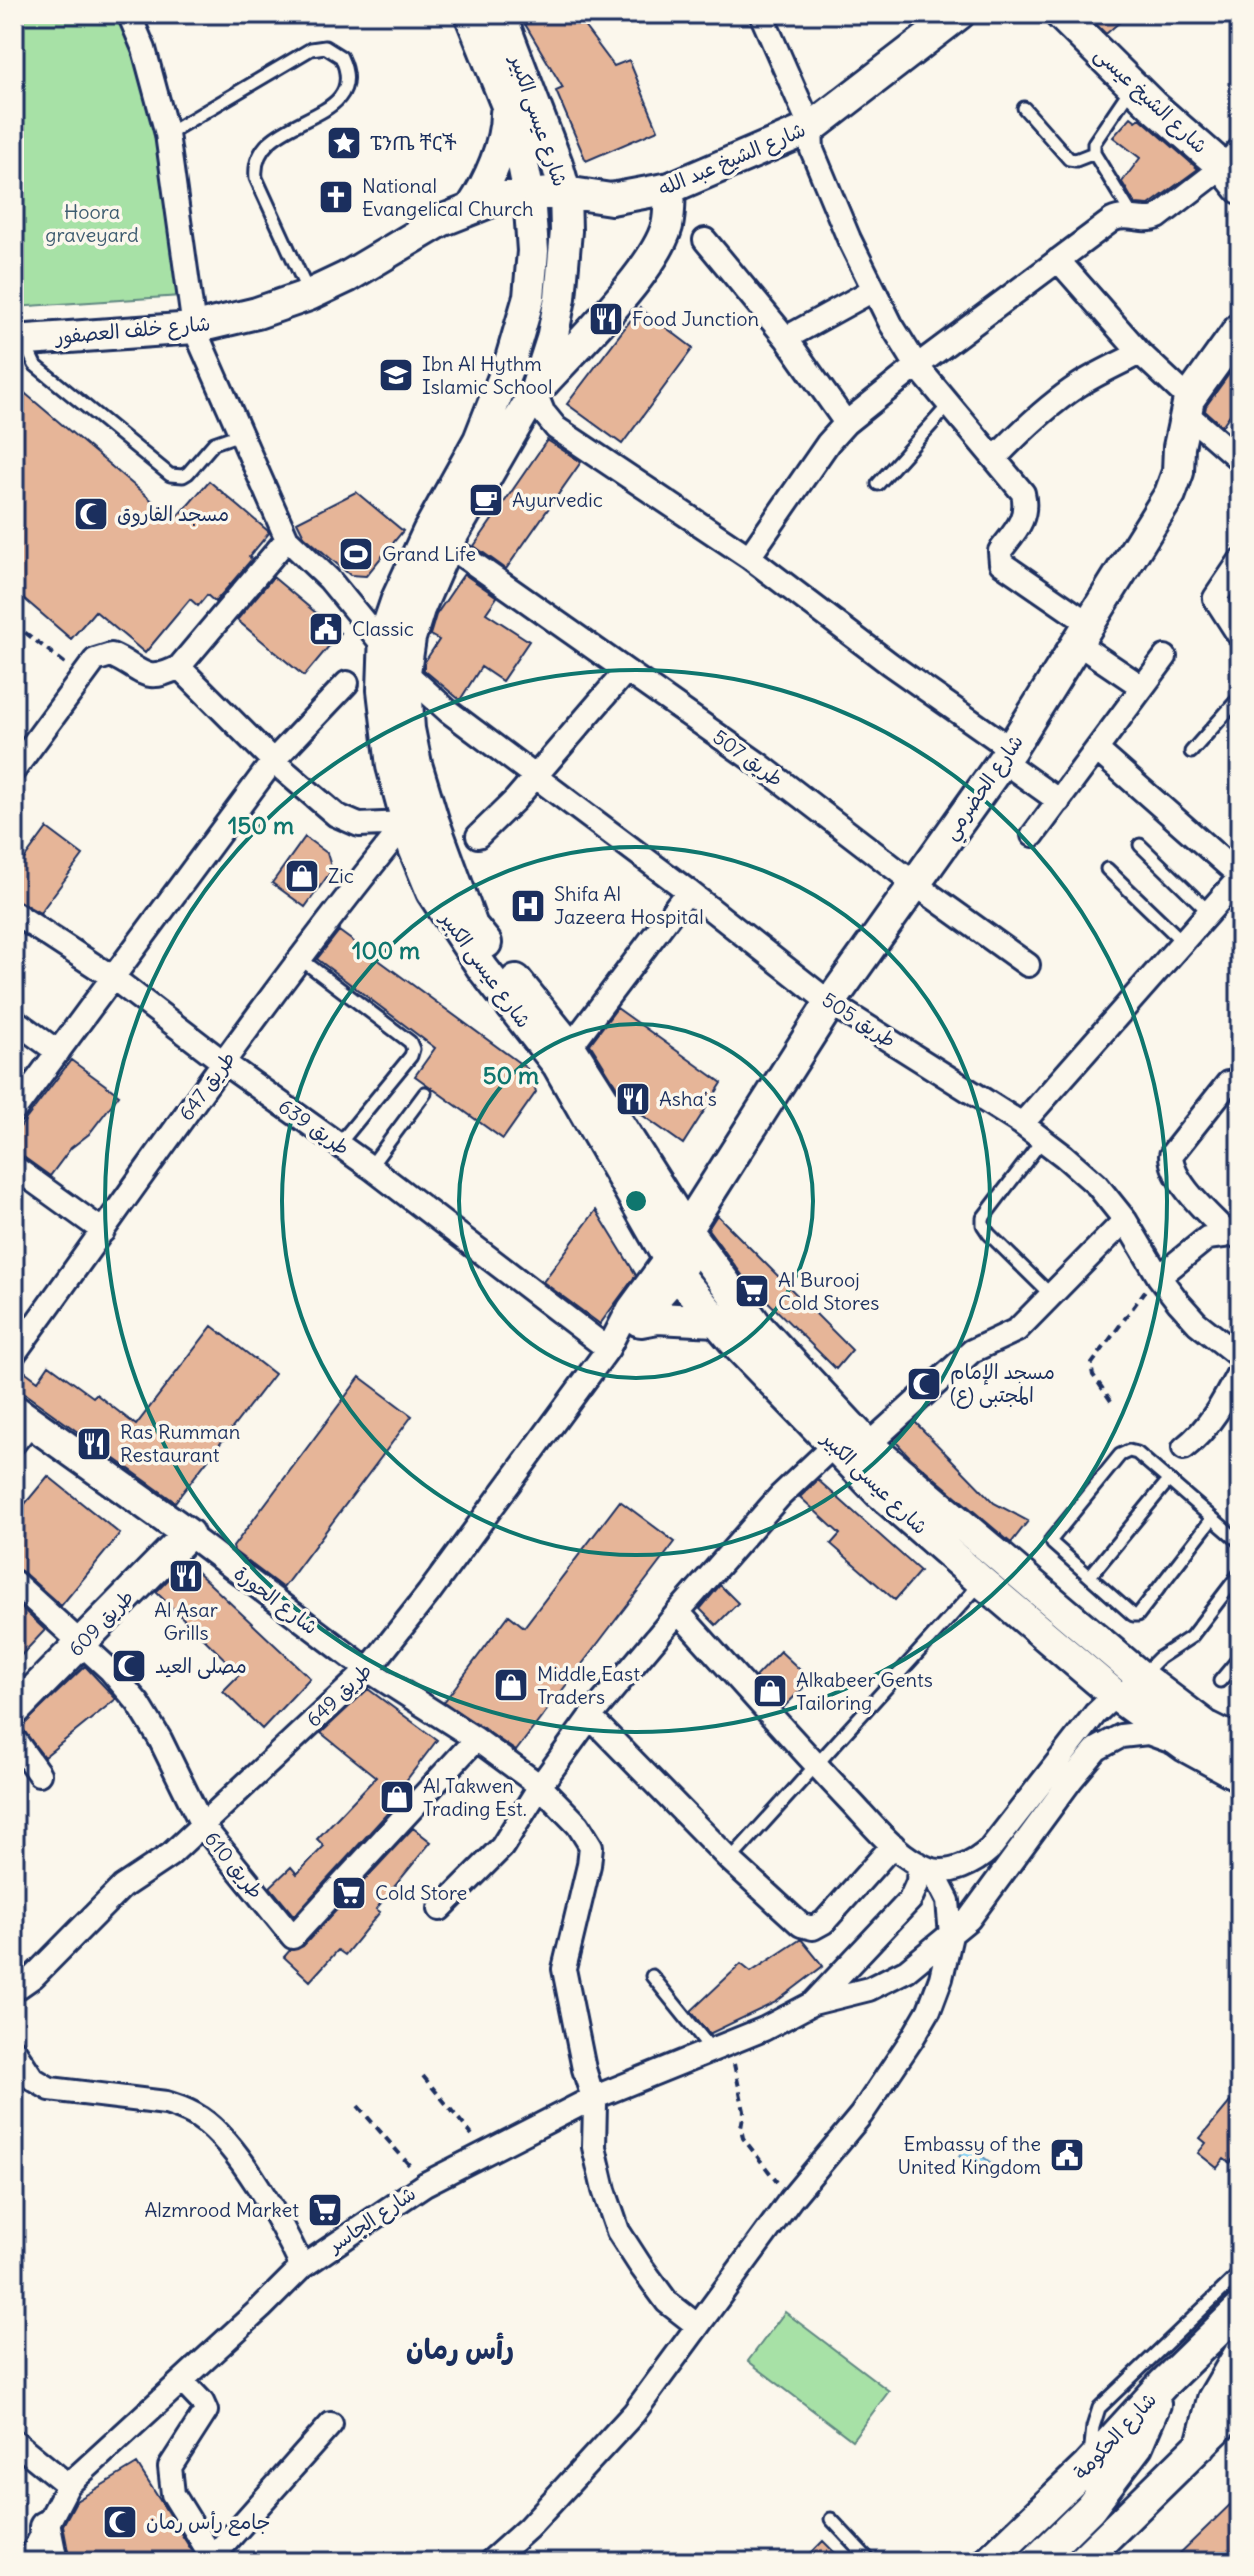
<svg xmlns="http://www.w3.org/2000/svg" width="1254" height="2576" font-family="Delius,'Playpen Sans Arabic','Noto Sans Ethiopic',sans-serif">
	<rect width="100%" height="100%" fill="#fbf7ec"/>
	<filter id="ink" filterUnits="userSpaceOnUse"><feTurbulence type="fractalNoise" baseFrequency=".0125" numOctaves="2"/><feDisplacementMap in="SourceGraphic" scale="16" xChannelSelector="R" yChannelSelector="G"/><feConvolveMatrix kernelMatrix="1 2 1 2 8 2 1 2 1" color-interpolation-filters="sRGB"/></filter>
	<g filter="url(#ink)">
		<path fill="#a7e1a6" stroke="#618882" stroke-width="2" d="M14,14H117L151,104L181,296L14,307Z
			M785,2312L889,2391L852,2440L748,2361Z"/>
		<path fill="#93d6f5" stroke="#6393b9" stroke-width="2" d="M967,2145L994,2165L986,2176L959,2156Z"/>
		<path fill="#e6b598" stroke="#1b2f5e" stroke-width="2" d="M519,14H575L614,66L629,60L658,130L586,161L556,91L563,88Z
			M1086,14H1129L1106,34Z
			M1131,117L1136,121L1140,118L1198,169L1149,205L1135,204L1122,182L1140,158L1113,137Z
			M640,308L693,348L622,444L567,404Z
			M1240,359V400L1222,426L1205,411L1206,406Z
			M14,384L175,520L209,481L268,531L269,533L249,557L252,559L215,602L207,595L198,606L190,599L145,653L95,611L71,639L14,590Z
			M547,440L581,462L506,569L474,546Z
			M356,492L403,531L366,576L350,575L304,536L297,522Z
			M464,574L497,597L486,613L529,641L502,681L481,667L460,700L424,670V663L439,640L430,635L436,615Z
			M273,577L340,633L304,676L237,620Z
			M47,828L83,855L40,913L14,899V873Z
			M305,837L327,853L332,870L305,907L272,883Z
			M339,931L529,1070L536,1092L503,1139L415,1076L435,1048L317,959Z
			M617,1008L722,1083L683,1144L628,1105L590,1044Z
			M71,1060L119,1095L89,1134L71,1148L50,1176L22,1156L14,1153V1135Z
			M596,1210L636,1275L600,1324L543,1282Z
			M717,1215L852,1350L836,1369L745,1279L708,1229Z
			M212,1326L274,1374L175,1502L14,1386V1368L19,1367L38,1381L49,1365L93,1397L96,1394L136,1425Z
			M360,1377L412,1416L283,1588L234,1551L233,1547Z
			M915,1422L994,1503L1028,1521L1011,1543L911,1458L894,1440Z
			M48,1476L120,1534L61,1606L23,1572L14,1568V1517Z
			M818,1480L920,1571L895,1600L831,1544L840,1534L800,1497Z
			M620,1501L675,1542L516,1751L444,1702L509,1615L524,1627Z
			M195,1570L310,1678L262,1729L223,1691L240,1674L156,1592L177,1571Z
			M720,1585L738,1603L716,1625L700,1609Z
			M14,1601L45,1630L14,1663Z
			M780,1651L811,1680L783,1708L755,1677Z
			M85,1666L116,1699L44,1757L21,1727Z
			M368,1689L437,1740L399,1790L404,1795L294,1916L270,1887L291,1867L297,1874L324,1846L317,1839L376,1777L321,1733Z
			M413,1828L431,1842L376,1909L380,1912L345,1955L338,1950L310,1981L284,1957L290,1950L303,1946Z
			M801,1939L823,1966L776,2002L709,2034L691,2011L741,1964L751,1972Z
			M1240,2090V2151L1230,2163L1224,2159L1217,2168L1198,2153L1206,2143L1200,2138Z
			M137,2464L199,2562H70L63,2525L76,2501Z
			M1240,2495V2562H1171Z
			M823,2541L844,2562H802Z"/>
		<g fill="none" stroke-linecap="round" stroke-linejoin="round">
			<g stroke="#1b2f5e" stroke-width="17">
				<path id="lane" d="M1131,88L1094,143V153L1133,217
					M1024,108L1069,159L1076,160L1094,153
					M167,134L311,49L325,47L341,57C374,127 249,111 256,178L309,294
					M25,344L35,365L170,475L183,476L188,473L214,443L240,434
					M878,484L948,406
					M1191,752L1240,697
					M1140,845L1209,912
					M1107,869L1183,942
					M302,960L410,1042L413,1049L411,1056L339,1144
					M1043,1139L983,1218V1225L989,1234L1052,1296
					M370,1167L425,1093
					M1212,1519L1138,1615H1133L1053,1544L1051,1540L1120,1455L1129,1451L1137,1453L1240,1542
					M1090,1576L1168,1481
					M1142,1675L1159,1658L1191,1637L1240,1573
					M1220,1681L1240,1657
					M730,1860L982,1582
					M652,1976L711,2049
					M1090,2455L1093,2427L1099,2408L1240,2273
					M831,2519L871,2562"/>
			</g>
			<g stroke="#1b2f5e" stroke-width="28">
				<path id="street" d="M129,14L144,49L167,134L194,328L287,539L329,579L405,672L448,711L688,891L830,1003L1022,1124L1064,1156L1097,1185L1125,1220L1159,1277L1179,1303L1197,1323L1240,1357
					M761,14L811,128L812,150L849,239L891,324L917,366L1023,493C1029,519 1015,531 1000,551L1001,563L1088,623
					M705,240L786,338L846,423
					M1058,260L1140,353L1189,399
					M786,338L873,290
					M535,392L543,412L556,428L749,557L890,664L1011,749
					M1187,414L1240,460
					M995,458C1021,431 1048,405 1079,385C1098,373 1120,363 1140,353
					M463,556L760,765L915,884L1028,965
					M749,557L828,443L846,423L917,366L1112,220C1128,212 1142,224 1158,217L1223,167L1240,149
					M1240,561L1215,598L1240,637
					M1077,643L1142,687
					M179,667L273,761L336,815L359,825L406,823
					M1097,750L1240,876
					M1003,761L1059,801
					M14,770L95,660L111,655C142,668 143,686 179,667L287,539
					M1033,835L1165,657
					M478,836L515,800L626,671
					M14,913L112,977L223,1062L370,1167L608,1349
					M14,1020L58,1052
					M560,1054L570,1047L688,891
					M14,1111L273,761L347,683
					M1022,1124L1240,877
					M14,1167L103,1231
					M1228,1234C1210,1215 1171,1182 1171,1155L1228,1083L1240,1082
					M1159,1277L1207,1238L1239,1234
					M637,1324L679,1277L698,1247
					M14,1354C143,1176 267,994 406,823
					M14,1443L31,1422
					M868,1445L972,1351L1017,1330L1125,1220
					M1184,1448C1211,1427 1225,1399 1240,1370
					M188,1534L368,1670L476,1739L540,1786L578,1825L591,1846L589,1865L564,1969L584,2069L595,2104L594,2147L604,2190L618,2231L640,2265L667,2302L698,2326
					M14,1582L110,1670L138,1703L160,1739L202,1825L293,1937L476,1739
					M678,1612C735,1675 792,1740 851,1802C873,1825 897,1857 929,1869C950,1876 975,1863 990,1849L1095,1714L1115,1695L1127,1691
					M590,1717L730,1860L801,1925L813,1928L824,1922L893,1845
					M14,1739L39,1774
					M440,1909L502,1847L540,1786L590,1717L678,1612L780,1496L834,1445
					M14,1990L34,1976L122,1887L170,1855L368,1670L428,1594L608,1349L629,1308L675,1245
					M813,2003L910,1900L918,1882L919,1864
					M14,2050L33,2079L50,2089L166,2103C178,2107 189,2110 200,2118C239,2144 282,2224 302,2267
					M182,2381L202,2402L206,2411L170,2467L173,2494L215,2562
					M14,2441L68,2485
					M212,2558L331,2424
					M28,2562L68,2485L261,2308L302,2267L425,2184L593,2098L764,2029L813,2003L869,1989L907,1970L969,1919L1071,1780L1097,1749L1121,1736L1148,1733L1170,1741
					M490,2562L528,2528L634,2413L791,2199L861,2115L912,2039L929,2010L941,1978L951,1935L948,1901L932,1870"/>
			</g>
			<g stroke="#1b2f5e" stroke-width="36">
				<path id="secondary" d="M470,14L516,128L529,195L533,251L529,297L511,359L479,440L428,532L397,599L385,634L383,690L392,766L414,848L432,892L483,969L558,1065L679,1277L739,1347L880,1493L982,1582L1115,1695L1185,1746L1240,1776
					M1060,14L1152,105L1223,167L1240,188
					M472,207C489,182 506,144 506,113
					M14,341L194,328L257,313L309,295L347,277L441,221L502,197L565,192L611,199L670,188L811,128L959,14
					M544,382C577,346 655,270 667,226C670,214 669,200 670,188
					M486,943L472,926L433,820L416,764L409,729L405,672L410,638L419,609L448,543L535,392L552,339L560,298L566,231L565,192L557,164L500,14
					M516,980L570,1047L686,1230L757,1326L868,1445L1140,1676L1206,1726L1240,1743
					M686,1230L830,1003L1011,749L1170,494L1178,472L1179,447L1189,399L1240,328
					M641,1321L657,1318L716,1321
					M14,1410L188,1534L14,1711
					M1201,2445L1213,2399L1240,2353
					M45,2527L52,2562
					M988,2562L1088,2466L1164,2383L1240,2309
					M1035,2562L1090,2508L1137,2446L1155,2404
					M1081,2562L1240,2406"/>
			</g>
			<path stroke="#1b2f5e" stroke-width="4" stroke-dasharray="8 6" stroke-linecap="butt" d="M14,624L66,664
				M1111,1401L1093,1375L1091,1365L1145,1291
				M734,2064L744,2111L741,2128L743,2138L777,2182
				M423,2076L472,2135
				M358,2106L411,2167"/>
			<use href="#lane" stroke="#fbf7ec" stroke-width="11"/>
			<use href="#street" stroke="#fbf7ec" stroke-width="22"/>
			<use href="#secondary" stroke="#fbf7ec" stroke-width="30"/>
		</g>
	</g>
	<g fill="none" stroke="#0f766e" stroke-width="4">
		<circle cx="636" cy="1201" r="177"/>
		<circle cx="636" cy="1201" r="354"/>
		<circle cx="636" cy="1201" r="531"/>
	</g>
	<defs>
		<g id="sight-square" transform="scale(1.8)"><rect x="-9" y="-9" width="18" height="18" rx="4" fill="#1b2f5e" stroke="#fbf7ec"/><path d="M0-6L1.8-2.2L6-1.7L2.9 1.2L3.7 5.4L0 3.3L-3.7 5.4L-2.9 1.2L-6-1.7L-1.8-2.2Z" fill="#fff"/></g>
		<g id="church-square" transform="scale(1.8)"><rect x="-9" y="-9" width="18" height="18" rx="4" fill="#1b2f5e" stroke="#fbf7ec"/><path d="M-1.2-6h2.4v3.5h3.3v2.4h-3.3V6h-2.4V-.1h-3.3v-2.4h3.3Z" fill="#fff"/></g>
		<g id="restaurant-square" transform="scale(1.8)"><rect x="-9" y="-9" width="18" height="18" rx="4" fill="#1b2f5e" stroke="#fbf7ec"/><path d="M-5-6h1v4h1v-4h1v4h1v-4h1v5L-1.5 .5V6h-2V.5L-5-1ZM5-6V6H3V1.5H1.5Q1.5-4 5-6Z" fill="#fff"/></g>
		<g id="school-square" transform="scale(1.8)"><rect x="-9" y="-9" width="18" height="18" rx="4" fill="#1b2f5e" stroke="#fbf7ec"/><path d="M0-5L7-2L0 1L-7-2ZM-4 1L0 2.5L4 1V4Q0 6-4 4Z" fill="#fff"/></g>
		<g id="cafe-square" transform="scale(1.8)"><rect x="-9" y="-9" width="18" height="18" rx="4" fill="#1b2f5e" stroke="#fbf7ec"/><path d="M-5.5-4.5H6V0H3Q3 3.5 0 3.5H-2.5Q-5.5 3.5-5.5 0ZM3-3.2v2h1.7v-2ZM-6 4.5H4V6H-6Z" fill="#fff"/></g>
		<g id="mosque-square" transform="scale(1.8)"><rect x="-9" y="-9" width="18" height="18" rx="4" fill="#1b2f5e" stroke="#fbf7ec"/><path d="M3.5-4.9A6 6 0 1 0 3.5 4.9A5 5 0 1 1 3.5-4.9Z" fill="#fff"/></g>
		<g id="stadium-square" transform="scale(1.8)"><rect x="-9" y="-9" width="18" height="18" rx="4" fill="#1b2f5e" stroke="#fbf7ec"/><path d="M0-5a6.5 5 0 1 0 0 10a6.5 5 0 1 0 0-10ZM-3.5-1.8h7v3.6h-7Z" fill="#fff"/></g>
		<g id="civic-square" transform="scale(1.8)"><rect x="-9" y="-9" width="18" height="18" rx="4" fill="#1b2f5e" stroke="#fbf7ec"/><path d="M-.6-6.5H3V-4.5H.6V-3L4-1V1h2V6H-6V1h2V-1L-.6-3ZM-1.2 2.5V6h2.4V2.5Z" fill="#fff"/></g>
		<g id="shop-square" transform="scale(1.8)"><rect x="-9" y="-9" width="18" height="18" rx="4" fill="#1b2f5e" stroke="#fbf7ec"/><path d="M-5-2.5h2.3a2.7 3.5 0 0 1 5.4 0H5L5.5 6h-11ZM-1.5-2.5h3a1.5 2.3 0 0 0-3 0Z" fill="#fff"/></g>
		<g id="hospital-square" transform="scale(1.8)"><rect x="-9" y="-9" width="18" height="18" rx="4" fill="#1b2f5e" stroke="#fbf7ec"/><path d="M-5-5h3v3.5h4V-5h3V5h-3V1.5h-4V5h-3Z" fill="#fff"/></g>
		<g id="supermarket-square" transform="scale(1.8)"><rect x="-9" y="-9" width="18" height="18" rx="4" fill="#1b2f5e" stroke="#fbf7ec"/><path d="M-6-5.5h2.5l.6 2H6L4.5 2H-2.5L-4.4-4H-6ZM-1.5 3.2a1.3 1.3 0 1 0 .1 0ZM3 3.2a1.3 1.3 0 1 0 .1 0Z" fill="#fff"/></g>
	</defs>
	<g fill-rule="evenodd">
		<use href="#sight-square" x="344" y="143"/>
		<use href="#church-square" x="336" y="197"/>
		<use href="#restaurant-square" x="606" y="319"/>
		<use href="#school-square" x="396" y="375"/>
		<use href="#cafe-square" x="486" y="500"/>
		<use href="#mosque-square" x="91" y="514"/>
		<use href="#stadium-square" x="356" y="554"/>
		<use href="#civic-square" x="326" y="629"/>
		<use href="#shop-square" x="302" y="876"/>
		<use href="#hospital-square" x="528" y="906"/>
		<use href="#restaurant-square" x="633" y="1099"/>
		<use href="#supermarket-square" x="752" y="1291"/>
		<use href="#mosque-square" x="924" y="1384"/>
		<use href="#restaurant-square" x="94" y="1444"/>
		<use href="#restaurant-square" x="186" y="1576"/>
		<use href="#mosque-square" x="129" y="1666"/>
		<use href="#shop-square" x="511" y="1685"/>
		<use href="#shop-square" x="770" y="1691"/>
		<use href="#shop-square" x="397" y="1797"/>
		<use href="#supermarket-square" x="349" y="1893"/>
		<use href="#civic-square" x="1067" y="2155"/>
		<use href="#supermarket-square" x="325" y="2210"/>
		<use href="#mosque-square" x="120" y="2522"/>
	</g>
	<g text-anchor="middle" stroke-width="7" stroke-linejoin="round" paint-order="stroke">
		<g font-size="20" fill="#1b2f5e" stroke="#fbf7ec">
			<text transform="translate(1151 100) rotate(43)" y="7">شارع الشيخ عيسى</text>
			<text transform="translate(539 121) rotate(71)" y="7">شارع عيسى الكبير</text>
			<text transform="translate(732 159) rotate(-23)" y="7">شارع الشيخ عبد الله</text>
			<text transform="translate(133 330) rotate(-5)" y="7">شارع خلف العصفور</text>
			<text transform="translate(748 758) rotate(36)" y="7">طريق 507</text>
			<text transform="translate(983 787) rotate(-55)" y="7">شارع الحضرمي</text>
			<text transform="translate(486 970) rotate(54)" y="7">شارع عيسى الكبير</text>
			<text transform="translate(859 1020) rotate(33)" y="7">طريق 505</text>
			<text transform="translate(207 1086) rotate(-54)" y="7">طريق 647</text>
			<text transform="translate(314 1127) rotate(35)" y="7">طريق 639</text>
			<text transform="translate(875 1483) rotate(44)" y="7">شارع عيسى الكبير</text>
			<text transform="translate(276 1600) rotate(37)" y="7">شارع الحورة</text>
			<text transform="translate(101 1623) rotate(-46)" y="7">طريق 609</text>
			<text transform="translate(339 1695) rotate(-44)" y="7">طريق 649</text>
			<text transform="translate(234 1865) rotate(51)" y="7">طريق 610</text>
			<text transform="translate(372 2219) rotate(-34)" y="7">شارع الجاسر</text>
			<text transform="translate(1115 2436) rotate(-47)" y="7">شارع الحكومة</text>
		</g>
		<g font-size="20" fill="#1b2f5e" stroke="#fbf7ec" text-anchor="start">
			<text x="370" y="150">ፔንጤ ቸርች</text>
			<text x="362" y="193">National<tspan x="362" dy="23">Evangelical Church</tspan></text>
			<text x="632" y="326">Food Junction</text>
			<text x="422" y="371">Ibn Al Hythm<tspan x="422" dy="23">Islamic School</tspan></text>
			<text x="512" y="507">Ayurvedic</text>
			<text x="117" y="521">مسجد الفاروق</text>
			<text x="382" y="561">Grand Life</text>
			<text x="352" y="636">Classic</text>
			<text x="328" y="883">Zic</text>
			<text x="554" y="901">Shifa Al<tspan x="554" dy="23">Jazeera Hospital</tspan></text>
			<text x="659" y="1106">Asha's</text>
			<text x="778" y="1287">Al Burooj<tspan x="778" dy="23">Cold Stores</tspan></text>
			<text x="950" y="1379">مسجد الإمام<tspan x="950" dy="23">المجتبى (ع)</tspan></text>
			<text x="120" y="1439">Ras Rumman<tspan x="120" dy="23">Restaurant</tspan></text>
			<text x="186" y="1617" text-anchor="middle">Al Asar<tspan x="186" dy="23">Grills</tspan></text>
			<text x="155" y="1673">مصلى العيد</text>
			<text x="537" y="1681">Middle East<tspan x="537" dy="23">Traders</tspan></text>
			<text x="796" y="1687">Alkabeer Gents<tspan x="796" dy="23">Tailoring</tspan></text>
			<text x="423" y="1793">Al Takwen<tspan x="423" dy="23">Trading Est.</tspan></text>
			<text x="375" y="1900">Cold Store</text>
			<text x="1041" y="2151" text-anchor="end">Embassy of the<tspan x="1041" dy="23">United Kingdom</tspan></text>
			<text x="299" y="2217" text-anchor="end">Alzmrood Market</text>
			<text x="146" y="2529">جامع رأس رمان</text>
		</g>
		<g font-size="20" fill="#3e5c70" stroke="#fbf7ec">
			<text x="92" y="219">Hoora<tspan x="92" dy="23">graveyard</tspan></text>
		</g>
		<g font-size="28" font-weight="bold" fill="#1b2f5e" stroke="#fbf7ec">
			<text x="460" y="2359">رأس رمان</text>
		</g>
	</g>
	<circle cx="636" cy="1201" r="12" fill="#0f766e" stroke="#fbf7ec" stroke-width="4"/>
	<g font-size="24" text-anchor="middle" font-weight="bold" fill="#0f766e" stroke="#fbf7ec" stroke-width="7" stroke-linejoin="round" paint-order="stroke">
		<text x="261" y="834">150 m</text>
		<text x="386" y="959">100 m</text>
		<text x="511" y="1084">50 m</text>
	</g>
	<rect width="1254" height="2576" fill="none" stroke="#fbf7ec" stroke-width="48"/>
	<rect x="24" y="24" width="1206" height="2528" fill="none" stroke="#1b2f5e" stroke-width="3" filter="url(#ink)"/>
</svg>
